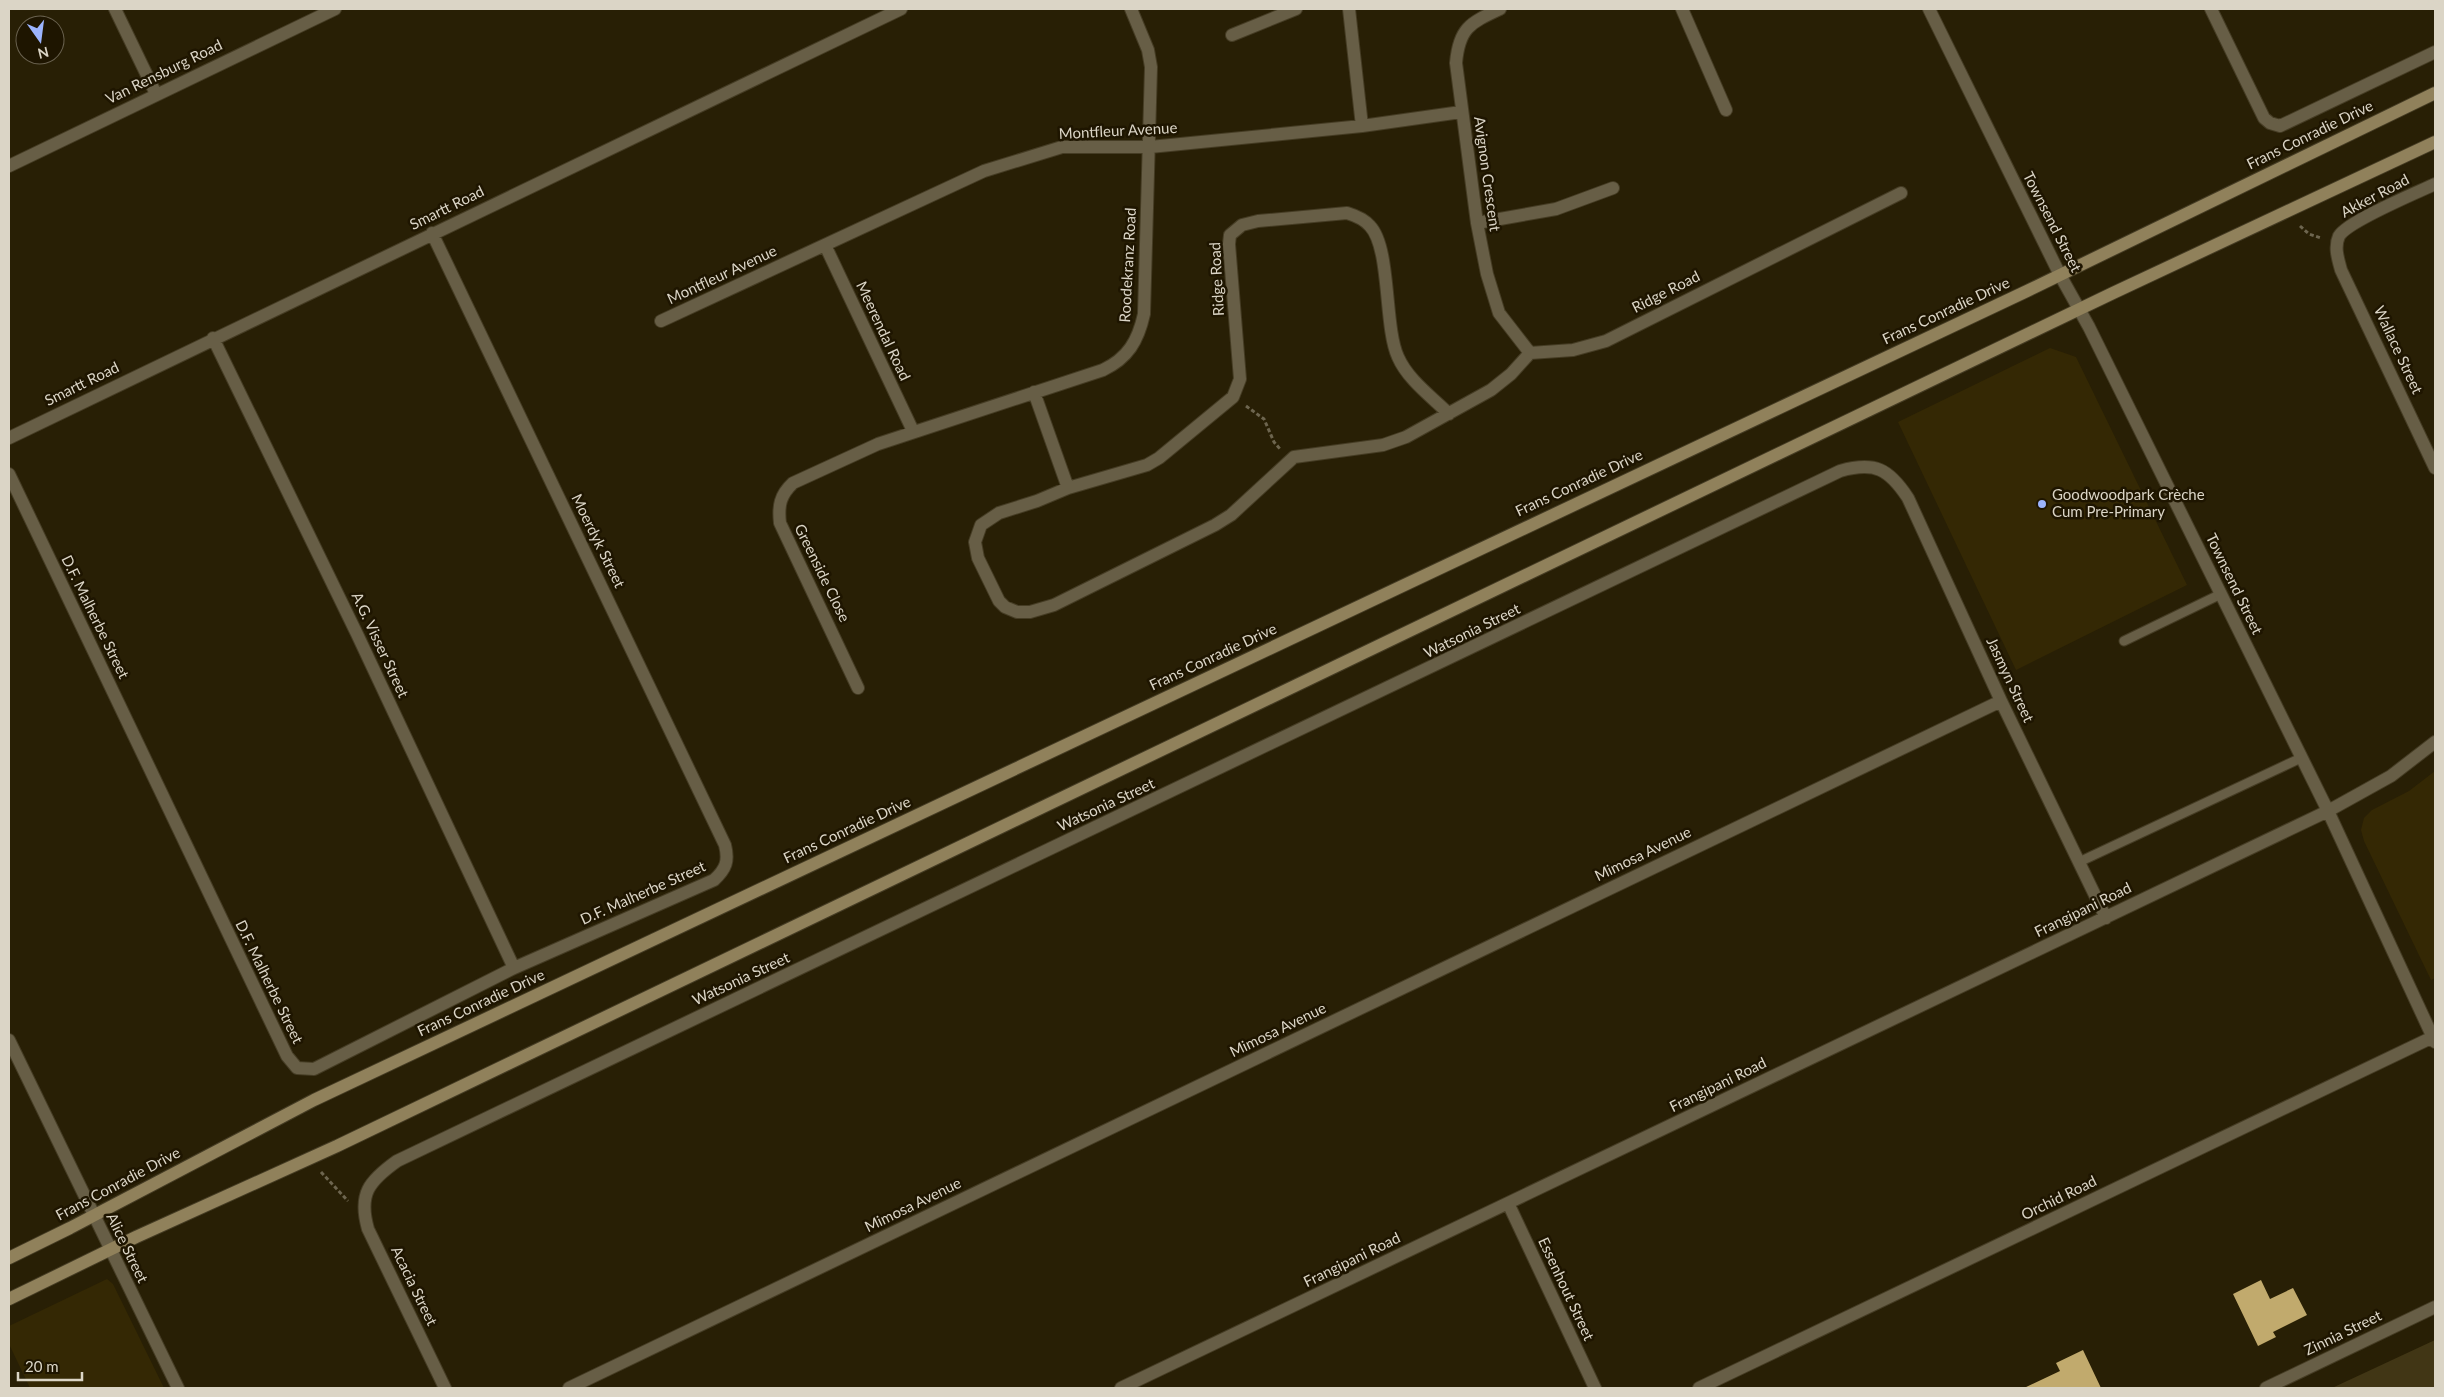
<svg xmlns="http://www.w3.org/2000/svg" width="2444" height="1397" font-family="Lato,sans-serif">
	<rect width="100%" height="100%" fill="#281f05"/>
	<path fill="#342804" d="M2050,348L2076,357L2187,585L2016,670L1898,422Z
		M2435,771V978L2431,980L2364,841L2361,830L2364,818L2372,810L2409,791Z
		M107,1279L113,1284L164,1388H30L9,1344V1326Z"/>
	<path fill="#413615" d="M2435,1340V1388H2332Z"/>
	<path fill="#c1aa6d" d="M2261,1280L2270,1299L2293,1288L2307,1315L2273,1332L2276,1337L2258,1346L2233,1294Z
		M2083,1350L2101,1388H2024L2060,1371L2056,1363Z"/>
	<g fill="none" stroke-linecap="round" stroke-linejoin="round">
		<g stroke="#453c24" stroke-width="11">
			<path id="lane" d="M2124,641L2221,594
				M2079,862L2301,758"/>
		</g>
		<g stroke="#453c24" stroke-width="14">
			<path id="street" d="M115,9L156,94
				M1349,9L1362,126
				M1500,9C1470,23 1459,28 1456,63L1477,223L1487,274L1499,313L1530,353
				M1682,9L1726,110
				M1929,9L2060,275L2089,327L2328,811L2435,1042
				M2211,9L2264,118L2270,123L2280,126L2435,52
				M1232,35L1296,9
				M9,166L335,9
				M2435,184C2416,193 2348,221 2339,236C2334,247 2338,259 2341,270L2435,468
				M1477,223L1556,209L1613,188
				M825,245L913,431
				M661,321L984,171L1062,147H1150L1362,126L1461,112
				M213,338L357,634L514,968
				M1034,392L1068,488
				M1449,414C1432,397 1408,380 1398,357C1384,327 1391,248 1370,226C1364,219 1357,216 1347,213L1258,221L1242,225L1230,235L1229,244L1240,379L1233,397L1159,458L1147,465L1068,488L1037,501L999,513L981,525L975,542L978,558L999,601L1005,607L1017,612H1030L1054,605L1215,525L1231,515L1294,457L1383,445L1406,437L1491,390L1511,374L1530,353L1573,350L1606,341L1901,193
				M9,438L901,9
				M9,474L287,1056L297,1068L314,1069L514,968L714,880C726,869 729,861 725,845L432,233
				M858,688L780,523C778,506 780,495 793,483L878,444L1103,370C1128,358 1138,341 1144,314L1151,67L1148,50L1131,9
				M9,1040L178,1388
				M1508,1203L1595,1388
				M445,1388L368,1229C358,1194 369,1181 397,1161L1840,471C1875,461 1889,469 1908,498L2001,701L2106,918
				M569,1388L2001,701
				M1121,1388L2328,811L2391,776L2435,742
				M1699,1388L2433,1037
				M2266,1388L2435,1307"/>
		</g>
		<g stroke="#453c24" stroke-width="14">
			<path id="secondary" d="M9,1258L70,1228L314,1100L2027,291L2435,93
				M9,1299L136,1237L337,1146L2113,293L2435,142"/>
		</g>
		<path stroke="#6d654f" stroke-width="3" stroke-dasharray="4 2.5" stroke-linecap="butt" d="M2300,226L2309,234L2321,238
			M1246,406L1264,419L1274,442L1280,449
			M321,1172L348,1201"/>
		<use href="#lane" stroke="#675e46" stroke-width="9"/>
		<use href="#street" stroke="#675e46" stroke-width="12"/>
		<use href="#secondary" stroke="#90815b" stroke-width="12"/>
	</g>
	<circle fill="#9cb4fd" stroke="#1e1500" stroke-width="2" cx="2042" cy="504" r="5"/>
	<g text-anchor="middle" stroke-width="5" stroke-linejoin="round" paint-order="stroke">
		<g font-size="15" fill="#dbd5c6" stroke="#1e1500">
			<text transform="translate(164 72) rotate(-26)" y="5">Van Rensburg Road</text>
			<text transform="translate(1118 131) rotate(-3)" y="5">Montfleur Avenue</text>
			<text transform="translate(2310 135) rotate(-26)" y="5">Frans Conradie Drive</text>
			<text transform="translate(1487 174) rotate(82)" y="5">Avignon Crescent</text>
			<text transform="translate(2375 196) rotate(-28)" y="5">Akker Road</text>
			<text transform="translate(447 208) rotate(-26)" y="5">Smartt Road</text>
			<text transform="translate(2052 222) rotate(63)" y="5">Townsend Street</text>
			<text transform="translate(1128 265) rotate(-87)" y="5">Roodekranz Road</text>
			<text transform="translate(722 275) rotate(-25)" y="5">Montfleur Avenue</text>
			<text transform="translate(1217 279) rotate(-93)" y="5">Ridge Road</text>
			<text transform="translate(1666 292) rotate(-27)" y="5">Ridge Road</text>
			<text transform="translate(1946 311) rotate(-25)" y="5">Frans Conradie Drive</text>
			<text transform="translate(883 331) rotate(65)" y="5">Meerendal Road</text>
			<text transform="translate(2398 350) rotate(65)" y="5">Wallace Street</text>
			<text transform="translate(82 384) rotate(-26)" y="5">Smartt Road</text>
			<text transform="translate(1579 483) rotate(-25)" y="5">Frans Conradie Drive</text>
			<text transform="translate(598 541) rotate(64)" y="5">Moerdyk Street</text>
			<text transform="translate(822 573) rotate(64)" y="5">Greenside Close</text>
			<text transform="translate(2234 584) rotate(64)" y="5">Townsend Street</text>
			<text transform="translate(95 617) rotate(64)" y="5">D.F. Malherbe Street</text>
			<text transform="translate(1472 631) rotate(-26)" y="5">Watsonia Street</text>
			<text transform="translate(380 645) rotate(65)" y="5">A.G. Visser Street</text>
			<text transform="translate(1213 657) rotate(-25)" y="5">Frans Conradie Drive</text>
			<text transform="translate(2010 680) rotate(65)" y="5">Jasmyn Street</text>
			<text transform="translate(1106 805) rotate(-25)" y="5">Watsonia Street</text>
			<text transform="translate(847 830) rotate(-25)" y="5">Frans Conradie Drive</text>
			<text transform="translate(1643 854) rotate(-26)" y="5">Mimosa Avenue</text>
			<text transform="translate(643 893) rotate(-24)" y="5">D.F. Malherbe Street</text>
			<text transform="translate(2083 910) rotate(-26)" y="5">Frangipani Road</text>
			<text transform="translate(741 979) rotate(-25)" y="5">Watsonia Street</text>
			<text transform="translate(269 982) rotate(64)" y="5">D.F. Malherbe Street</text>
			<text transform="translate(481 1003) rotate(-25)" y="5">Frans Conradie Drive</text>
			<text transform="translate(1278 1030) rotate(-26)" y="5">Mimosa Avenue</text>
			<text transform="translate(1718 1085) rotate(-26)" y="5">Frangipani Road</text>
			<text transform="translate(118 1184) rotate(-28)" y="5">Frans Conradie Drive</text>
			<text transform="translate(2059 1198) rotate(-26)" y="5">Orchid Road</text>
			<text transform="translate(913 1205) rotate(-26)" y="5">Mimosa Avenue</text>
			<text transform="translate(127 1248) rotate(64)" y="5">Alice Street</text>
			<text transform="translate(1352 1260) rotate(-26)" y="5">Frangipani Road</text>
			<text transform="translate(414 1286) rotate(64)" y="5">Acacia Street</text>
			<text transform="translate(1566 1289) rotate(65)" y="5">Essenhout Street</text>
			<text transform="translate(2343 1333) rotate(-26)" y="5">Zinnia Street</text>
		</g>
		<g font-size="15" fill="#dbd5c6" stroke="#1e1500" text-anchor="start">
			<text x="2052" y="500">Goodwoodpark Crèche<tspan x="2052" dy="17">Cum Pre-Primary</tspan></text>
		</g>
	</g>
	<rect width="2444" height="1397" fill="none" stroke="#dbd5c6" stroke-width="20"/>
	<g transform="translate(40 40) rotate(166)"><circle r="24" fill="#1e1500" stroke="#6a624f"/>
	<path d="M0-4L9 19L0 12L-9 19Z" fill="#9cb4fd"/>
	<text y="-8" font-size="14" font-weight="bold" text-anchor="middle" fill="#dbd5c6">N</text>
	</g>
	<path d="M18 1372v8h64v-8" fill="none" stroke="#dbd5c6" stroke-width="2.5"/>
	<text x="25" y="1372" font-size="15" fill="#dbd5c6" stroke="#1e1500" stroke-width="4" paint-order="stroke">20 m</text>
</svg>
